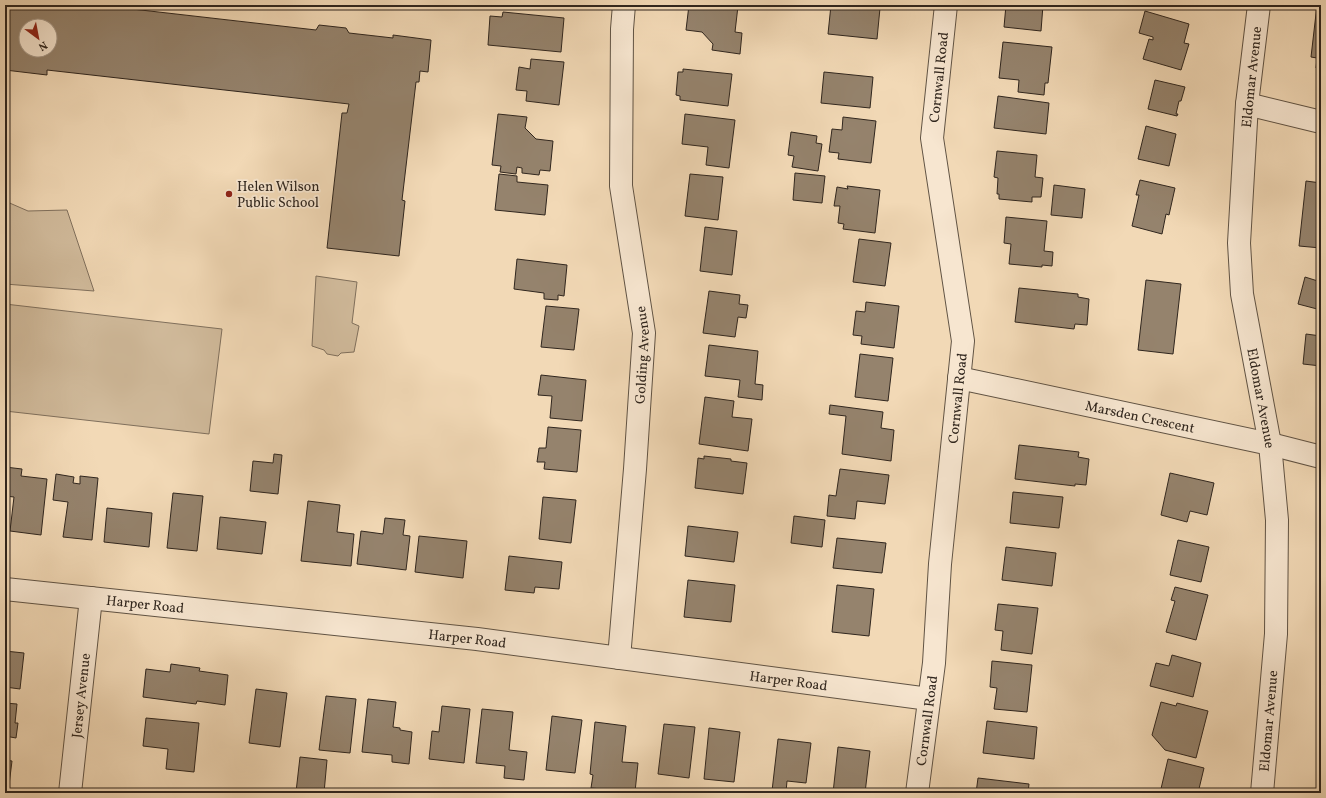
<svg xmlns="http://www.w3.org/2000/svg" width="1326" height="798" font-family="Vollkorn,serif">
	<rect width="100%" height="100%" fill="#f2d9b6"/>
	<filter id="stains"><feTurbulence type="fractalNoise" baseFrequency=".005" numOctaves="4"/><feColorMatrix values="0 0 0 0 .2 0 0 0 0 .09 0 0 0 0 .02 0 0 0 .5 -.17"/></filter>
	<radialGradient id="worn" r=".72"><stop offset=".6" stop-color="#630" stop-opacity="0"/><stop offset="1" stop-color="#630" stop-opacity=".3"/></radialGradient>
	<path fill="#d1bb9c" stroke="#80705d" d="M5,201L28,211L67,210L94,291L5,284Z
		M316,276L357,282L352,323L359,326L354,352L341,353L338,356L327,354L324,350L312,346Z
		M5,304L222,329L209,434L5,411Z"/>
	<path fill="#95836d" stroke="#30261e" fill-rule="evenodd" d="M6,5H97L316,30L319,25L346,28L349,33L393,38V35L431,40L428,72L420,71L419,82H416L402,200L405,201L399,256L327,248L342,113H347L349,104L47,70V75L5,70V16ZM26,26H50V50H26Z
		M689,5L738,6L735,32L742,33L740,54L712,50L713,44L702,32L686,30Z
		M831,5H851L880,8L877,39L828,34Z
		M1006,5H1043L1041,31L1004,27Z
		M1317,5H1321V69L1316,68L1317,58L1311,57Z
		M1145,11L1189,24L1184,43L1189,44L1181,70L1143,59L1149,39L1153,40V37L1139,33Z
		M503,12L564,18L561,52L488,45L490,16L502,17Z
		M1003,42L1052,47L1048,83H1045L1044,95L1018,92L1019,80L999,78Z
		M531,59L564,62L559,105L526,101L527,91L516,90L519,67L530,69Z
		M683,69L732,74L728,106L680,100V96L676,95L678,72H683Z
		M824,72L873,77L870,108L821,103Z
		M1155,80L1185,87L1181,101H1179L1176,114H1178L1177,116L1148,109Z
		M998,96L1049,103L1046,134L994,128Z
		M498,114L527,117L525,128L536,139L553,141L550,171L540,170L539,175L522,173V168L517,167L516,174L500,172L501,166L492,165Z
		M685,114L735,120L729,168L706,165L708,147L682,144Z
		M843,117L876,121L871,163L838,159L839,153L829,152L832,129L842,130Z
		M1146,126L1176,134L1169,166L1138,159Z
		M791,132L817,136L816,143L822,144L818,171L792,167L794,156L788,155Z
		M997,151L1037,155L1035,177L1043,178L1041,197H1032V202L999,199V194H997L998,178L994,177Z
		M795,173L825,176L822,203L793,200Z
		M499,174L517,176V182L548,185L545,215L495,210Z
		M690,174L723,177L718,220L685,216Z
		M1140,180L1175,188L1169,215L1166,214L1162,234L1132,226L1139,195H1136Z
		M1306,181L1321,183V248L1299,246Z
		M1054,185L1085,189L1082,218L1051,215Z
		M847,186L880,190L875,233L843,229L844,224L838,223L840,206H834L837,187L848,189Z
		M1006,217L1047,221L1044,251L1053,252L1052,266L1042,265V267L1009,264L1011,244L1004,243Z
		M705,227L737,231L732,275L700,271Z
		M859,239L891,243L885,286L853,282Z
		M517,259L567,265L564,296L558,295V300L544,299V293L514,289Z
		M1305,277L1321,282V310L1298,304Z
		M1146,280L1181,284L1173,354L1138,350Z
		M1019,288L1078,294V297L1089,299L1087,325L1075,324L1074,329L1015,322Z
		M709,291L740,295L739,304L748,305L746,318L738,317L735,337L703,333Z
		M866,302L899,306L894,348L861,344L862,336L853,335L856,311L865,312Z
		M546,306L579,309L574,350L541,347Z
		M1306,334L1321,336V366L1303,364Z
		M709,345L758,351L755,384L763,385L762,400L738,397L740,380L705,376Z
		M860,354L893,358L888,401L855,397Z
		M541,375L586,380L582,421L550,418L552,396L538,395Z
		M705,397L734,401L732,417L752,419L748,451L699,444Z
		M830,405L883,412L881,428L894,430L891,461L842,454L846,416L829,414Z
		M548,427L581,430L577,472L544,469L545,462H537L539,448H546Z
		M1019,445L1079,452L1078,457L1089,459L1086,485L1075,484V486L1015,479Z
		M274,454L282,455L278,494L250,491L253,461L273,463Z
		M704,456L731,459V461L747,463L743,494L695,488L698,458L704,459Z
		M5,467L22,469L21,476L47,479L41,535L10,531L14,497L5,496Z
		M840,469L889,475L885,504L857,501L855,519L827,516L829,495L836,496Z
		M1170,473L1214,483L1207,515L1190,511L1187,522L1161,515Z
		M56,474L74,477L73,483L80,484V476L98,478L92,540L63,537L68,502L53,500Z
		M1013,492L1063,497L1059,528L1010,523Z
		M173,493L203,496L197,551L167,548Z
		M543,497L576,500L571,543L539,539Z
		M308,501L340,505L337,532L354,534L351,566L301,561Z
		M107,508L152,513L149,547L104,542Z
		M794,516L825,520L822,547L791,543Z
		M220,517L266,522L262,554L217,549Z
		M385,518L405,520L403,535L410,536L406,570L357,564L361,531L383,534Z
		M688,526L738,532L734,562L685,556Z
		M419,536L467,541L463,578L415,572Z
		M837,538L886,543L882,573L833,568Z
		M1178,540L1209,547L1201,582L1170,575Z
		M1006,547L1056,553L1052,586L1002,580Z
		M509,556L562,562L559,589L535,587L534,593L505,590Z
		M688,580L735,585L731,622L684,617Z
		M837,585L874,589L869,636L832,632Z
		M1175,587L1208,595L1196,640L1166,632L1175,601L1171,600Z
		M998,604L1038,608L1032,654L1001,650L1003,631L995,630Z
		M5,651L24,653L20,689L5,687Z
		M1172,655L1201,663L1193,697L1150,686L1156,663L1169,666Z
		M992,661L1032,665L1027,712L994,709L997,688L990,687Z
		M171,664L200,668L199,671L228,675L225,705L197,701L196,704L143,697L146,669L170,672Z
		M256,689L287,693L280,747L249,743Z
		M326,696L356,699L350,753L319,750Z
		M368,699L396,702L393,727L400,728V730L412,732L409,764L392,762V755L362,752Z
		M1161,702L1176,706L1177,703L1208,711L1196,758L1165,750L1152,735Z
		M5,703L17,704L15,723H18L16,738L5,736Z
		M442,706L470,709L464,763L429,759L432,731L439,732Z
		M482,709L513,712L509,750L527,752L524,780L504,778L505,766L476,763Z
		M552,716L582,720L575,773L546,770Z
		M146,718L199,723L194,772L166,769L168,749L143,746Z
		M987,721L1037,727L1034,759L983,753Z
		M595,722L626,726L622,762L638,763L635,792L591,788L593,775L590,774Z
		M664,724L695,727L689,778L658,774Z
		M709,728L740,732L734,782L704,779Z
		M778,739L811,743L806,783L787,781L786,792L772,791Z
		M838,747L870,751L865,793H833Z
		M300,757L327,760L324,793L296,792Z
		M1168,759L1204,768L1198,793H1160Z
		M5,760L12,761L8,793H5Z
		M978,778L1029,784L1028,793H976Z
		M164,790L191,793H164Z"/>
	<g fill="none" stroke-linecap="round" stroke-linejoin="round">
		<g stroke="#605344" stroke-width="24">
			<g id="street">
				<path id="s1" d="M1259,5L1247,104L1239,243L1242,294L1270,444L1277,520L1276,634L1262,793"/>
				<path d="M1247,104L1321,122"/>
				<path id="s2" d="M959,378L1270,444L1321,457"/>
				<path id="s3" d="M5,589L477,639L929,699"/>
				<path id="s4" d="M619,658L635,469L644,333L621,186L622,29L624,5"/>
				<path id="s5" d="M70,793L91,598"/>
				<path id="s6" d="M917,793L934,663L940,564L963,341L932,138L946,5"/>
			</g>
		</g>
		<use href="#street" stroke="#f7e6d0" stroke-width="22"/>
	</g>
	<circle fill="#8f2418" stroke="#f7e6d0" stroke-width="1.5" cx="229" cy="194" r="4"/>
	<g text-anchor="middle" stroke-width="3.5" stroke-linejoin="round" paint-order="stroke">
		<g font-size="14" fill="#30261e" stroke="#f7e6d0">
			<text dy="5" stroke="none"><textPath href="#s6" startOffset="721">Cornwall Road</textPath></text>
			<text transform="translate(1251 77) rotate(-84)" y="5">Eldomar Avenue</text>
			<text dy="5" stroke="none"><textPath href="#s4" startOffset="304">Golding Avenue</textPath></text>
			<text dy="5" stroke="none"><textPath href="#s6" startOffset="397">Cornwall Road</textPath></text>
			<text dy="5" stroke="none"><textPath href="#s1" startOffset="396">Eldomar Avenue</textPath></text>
			<text dy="5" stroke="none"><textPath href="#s2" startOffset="185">Marsden Crescent</textPath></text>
			<text dy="5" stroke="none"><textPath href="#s3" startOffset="141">Harper Road</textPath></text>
			<text dy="5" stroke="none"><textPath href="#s3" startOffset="465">Harper Road</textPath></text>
			<text dy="5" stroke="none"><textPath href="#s3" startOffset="789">Harper Road</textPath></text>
			<text dy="5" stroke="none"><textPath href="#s5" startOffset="98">Jersey Avenue</textPath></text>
			<text dy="5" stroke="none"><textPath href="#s6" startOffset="73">Cornwall Road</textPath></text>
			<text transform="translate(1268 721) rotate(-85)" y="5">Eldomar Avenue</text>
		</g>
		<g font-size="14" fill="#30261e" stroke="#f7e6d0" text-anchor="start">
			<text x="237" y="191">Helen Wilson<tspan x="237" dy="16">Public School</tspan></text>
		</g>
	</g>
	<rect width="1326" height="798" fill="none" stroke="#f2d9b6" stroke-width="20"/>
	<rect x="6" y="6" width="1314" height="786" fill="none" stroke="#30261e" stroke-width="2"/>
	<rect x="10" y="10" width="1306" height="778" fill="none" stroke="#30261e"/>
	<g transform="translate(38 38) rotate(148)"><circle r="19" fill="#f7e6d0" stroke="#a79989"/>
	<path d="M0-3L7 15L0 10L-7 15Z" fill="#8f2418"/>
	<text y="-6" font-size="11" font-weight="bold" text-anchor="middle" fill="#30261e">N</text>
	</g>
	<rect width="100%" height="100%" filter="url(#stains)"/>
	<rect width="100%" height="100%" fill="url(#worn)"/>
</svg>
